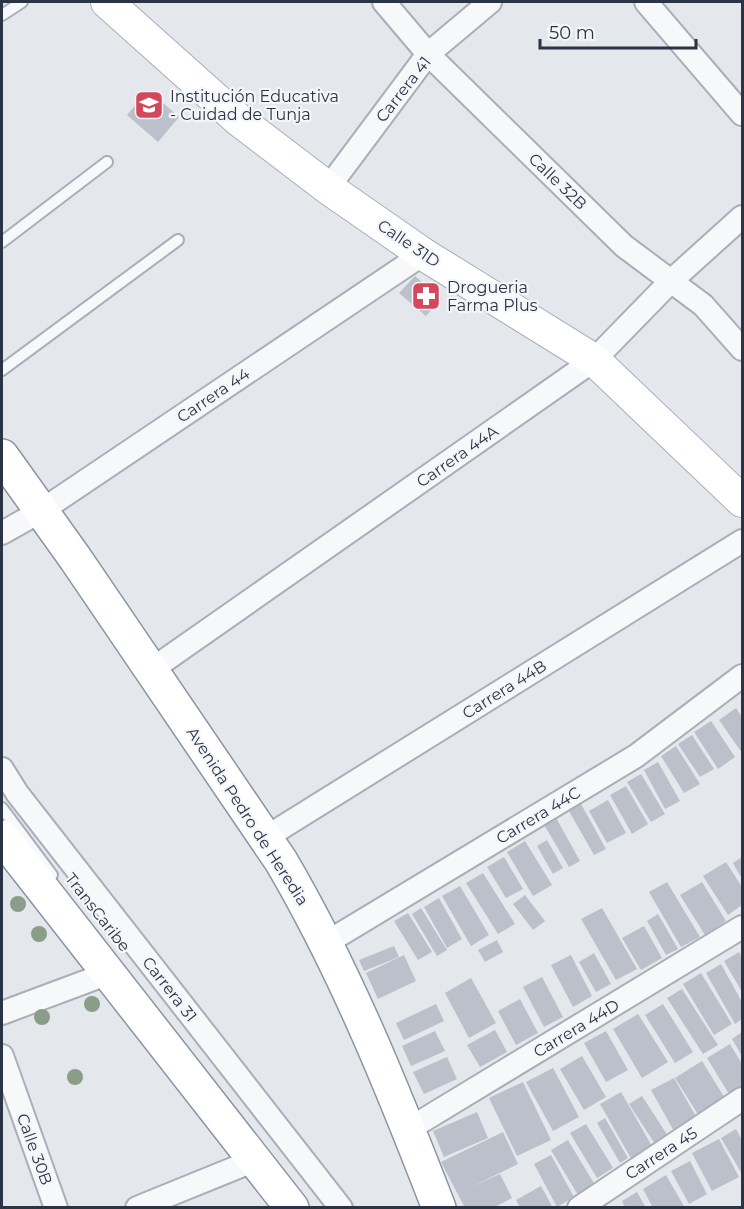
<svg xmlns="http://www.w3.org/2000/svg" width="744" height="1209" font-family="Montserrat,sans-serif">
	<rect width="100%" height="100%" fill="#e4e7ec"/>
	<path fill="#bbc0ca" d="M148,90L179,117L158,142L127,115Z
		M415,276L441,298L426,316L399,293Z
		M736,708L742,717V753L719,720Z
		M711,721L735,757L718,769L694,732Z
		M692,735L714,769L700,777L678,744Z
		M676,746L700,784L684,793L661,756Z
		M658,762L680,801L665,809L644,770Z
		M641,774L665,814L651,822L627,782Z
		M626,786L648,824L632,834L610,795Z
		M608,800L626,833L607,843L589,811Z
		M581,804L606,849L594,855L569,811Z
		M555,816L580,861L569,867L543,823Z
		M547,840L563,868L553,874L537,846Z
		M525,841L552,885L533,896L507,852Z
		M504,857L523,889L506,898L487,867Z
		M742,857V879L733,863Z
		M726,862L742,887V905L728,915L703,876Z
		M483,873L515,924L498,934L466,883Z
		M667,882L700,937L681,947L649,892Z
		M702,882L726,921L705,935L680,895Z
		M460,886L489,935L471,946L442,896Z
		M525,895L545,921L533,930L513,904Z
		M439,898L462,939L447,948L424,907Z
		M421,908L447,950L437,956L412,914Z
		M602,908L637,969L616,980L581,919Z
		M408,913L432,952L418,960L394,921Z
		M658,914L678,949L666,955L647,921Z
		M644,926L662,958L641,970L622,938Z
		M497,940L503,952L485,962L478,950Z
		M394,946L399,957L364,971L359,960Z
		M739,952L742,958V992L724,961Z
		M594,953L611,984L596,992L579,962Z
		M404,955L416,981L378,999L366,973Z
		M571,955L592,996L573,1007L551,965Z
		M721,964L742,1002V1019L735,1024L706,973Z
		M701,973L732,1024L714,1035L683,984Z
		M542,977L563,1017L544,1027L523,987Z
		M471,978L496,1023L469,1038L445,993Z
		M682,989L718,1045L703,1054L667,998Z
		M520,999L538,1033L516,1045L498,1011Z
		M436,1004L444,1021L404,1040L396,1023Z
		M663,1004L693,1052L675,1063L645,1015Z
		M638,1014L668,1062L642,1078L613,1029Z
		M495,1030L507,1052L480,1067L467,1045Z
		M435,1031L445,1051L411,1066L402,1046Z
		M606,1031L628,1070L606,1082L584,1043Z
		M742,1032V1056L732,1039Z
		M730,1044L742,1064V1093L732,1099L707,1058Z
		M582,1056L606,1097L584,1110L560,1069Z
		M447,1057L457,1079L424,1094L413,1072Z
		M702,1061L726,1100L699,1116L675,1078Z
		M553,1068L579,1117L553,1131L526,1082Z
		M674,1078L698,1120L675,1133L651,1090Z
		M523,1082L551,1140L517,1156L489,1098Z
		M621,1092L653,1148L632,1160L600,1104Z
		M642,1096L668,1136L655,1144L629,1104Z
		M477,1112L488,1138L444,1157L433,1131Z
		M605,1118L628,1158L620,1163L597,1123Z
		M586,1124L613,1168L597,1178L570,1133Z
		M736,1129L742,1140V1174L721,1138Z
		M503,1132L518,1164L471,1187L500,1174L512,1198L493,1208H465L441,1162Z
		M719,1139L739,1177L712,1191L692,1153Z
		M568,1140L595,1185L578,1195L551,1150Z
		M551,1155L574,1197L557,1207L534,1164Z
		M690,1161L707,1194L689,1204L671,1171Z
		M666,1175L685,1208H653L643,1189Z
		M541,1186L553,1208H520L516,1200Z
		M637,1192L646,1208H625L622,1201Z"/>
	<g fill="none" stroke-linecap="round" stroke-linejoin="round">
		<g stroke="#a9aeb7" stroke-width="14">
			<path id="lane" d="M2,15L22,2
				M2,242L107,162
				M2,370L178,240
				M2,808L52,875"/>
		</g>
		<g stroke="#a9aeb7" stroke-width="26">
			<path id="street" d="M384,2L428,54L624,246L703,305L742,349
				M646,2L742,114
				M328,188L428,54L490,2
				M2,533L41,511L423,254
				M151,670L594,360L671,281L742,217
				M2,769L17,793L341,1208
				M265,838L742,541
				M326,943L636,756L742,676
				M2,1013L109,973
				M2,1056L56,1208
				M409,1129L742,927
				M137,1208L255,1160
				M579,1208L742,1099"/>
		</g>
		<g stroke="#a9aeb7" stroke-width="34">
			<path id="secondary" d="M107,2L240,121L328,188L423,254L594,360L742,501"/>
		</g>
		<g stroke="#8b94a3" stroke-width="36">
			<path id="highway" d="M2,456L75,558L281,861C345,970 393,1089 439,1208
				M2,837L292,1208"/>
		</g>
		<use href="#lane" stroke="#f7f8fa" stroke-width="10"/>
		<use href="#street" stroke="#f7f8fa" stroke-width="22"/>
		<use href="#secondary" stroke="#fff" stroke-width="32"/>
		<use href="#highway" stroke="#fff" stroke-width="33"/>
	</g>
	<g fill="#899d89">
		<circle cx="18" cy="904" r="8"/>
		<circle cx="39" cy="934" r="8"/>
		<circle cx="92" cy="1004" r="8"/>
		<circle cx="42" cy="1017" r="8"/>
		<circle cx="75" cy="1077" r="8"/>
	</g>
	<defs>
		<g id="school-square" transform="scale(1.5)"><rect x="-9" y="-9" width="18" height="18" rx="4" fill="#d1495b" stroke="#f4f6f9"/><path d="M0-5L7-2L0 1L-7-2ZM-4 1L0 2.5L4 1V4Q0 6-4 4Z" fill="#fff"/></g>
		<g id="pharmacy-square" transform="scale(1.5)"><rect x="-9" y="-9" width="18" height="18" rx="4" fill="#d1495b" stroke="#f4f6f9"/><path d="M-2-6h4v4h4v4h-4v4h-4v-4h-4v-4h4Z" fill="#fff"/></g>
	</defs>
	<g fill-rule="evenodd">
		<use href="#school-square" x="149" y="105"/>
		<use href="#pharmacy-square" x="426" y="296"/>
	</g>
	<g text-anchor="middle" stroke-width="4.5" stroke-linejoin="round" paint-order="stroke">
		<g font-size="16" fill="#2b3445" stroke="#f4f6f9">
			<text transform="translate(403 89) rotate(-52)" y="6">Carrera 41</text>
			<text transform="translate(558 181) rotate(44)" y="6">Calle 32B</text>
			<text transform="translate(409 243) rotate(34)" y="6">Calle 31D</text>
			<text transform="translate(213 395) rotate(-34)" y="6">Carrera 44</text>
			<text transform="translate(457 456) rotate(-35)" y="6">Carrera 44A</text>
			<text transform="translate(504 689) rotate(-32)" y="6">Carrera 44B</text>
			<text transform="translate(538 815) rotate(-31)" y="6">Carrera 44C</text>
			<text transform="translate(248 816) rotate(57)" y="6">Avenida Pedro de Heredia</text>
			<text transform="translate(98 912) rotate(52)" y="6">TransCaribe</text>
			<text transform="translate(170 989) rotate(52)" y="6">Carrera 31</text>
			<text transform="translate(576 1028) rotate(-31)" y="6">Carrera 44D</text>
			<text transform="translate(35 1149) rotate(70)" y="6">Calle 30B</text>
			<text transform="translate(661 1153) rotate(-33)" y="6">Carrera 45</text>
		</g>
		<g font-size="16" fill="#2b3445" stroke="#f4f6f9" text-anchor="start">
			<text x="170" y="102">Institución Educativa<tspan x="170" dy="18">- Cuidad de Tunja</tspan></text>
			<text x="447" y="293">Drogueria<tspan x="447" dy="18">Farma Plus</tspan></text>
		</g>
	</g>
	<rect width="744" height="1209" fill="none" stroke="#2b3445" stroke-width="6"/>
	<path d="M540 39v9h156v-9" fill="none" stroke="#2b3445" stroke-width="3"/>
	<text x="549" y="39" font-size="18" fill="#2b3445" stroke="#f4f6f9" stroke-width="4.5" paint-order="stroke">50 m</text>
</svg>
